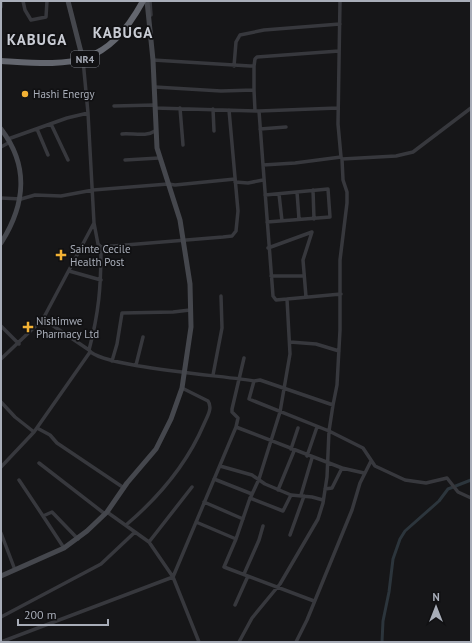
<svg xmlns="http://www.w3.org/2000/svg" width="472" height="643" font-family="'PT Sans',sans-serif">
	<rect width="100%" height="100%" fill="#161618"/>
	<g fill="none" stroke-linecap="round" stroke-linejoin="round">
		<path stroke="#2c353c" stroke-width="3" d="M382,642L383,621L389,592L393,559L400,539L405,531L439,501L448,489L471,480"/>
		<path stroke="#37383d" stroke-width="3.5" d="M23,1L25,10L31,20L46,17L47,1
			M150,1L151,15
			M340,1L338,124L341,157
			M1,7V1
			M153,60L250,66H254L255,59L257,57L339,51
			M234,66L236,42L240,35L264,30L340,24
			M155,87L221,91L254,90V66
			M254,90L255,111
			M114,106L155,105
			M155,108L259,111L338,108
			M180,108L183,145
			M213,109L214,131
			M259,111L263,165
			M51,124L68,160
			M37,129L48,155
			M260,129L286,127
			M122,134C133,133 146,137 155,131
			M8,139L67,118L88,113
			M1,147L10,142
			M125,160L159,158
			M235,182L248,183L263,180
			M313,190L314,219
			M297,192L299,219
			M279,194L282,221
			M265,195L328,189L330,217L267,222
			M1,198L21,199L35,195L61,196L93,190L168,184L175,185L235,179
			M94,223L98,244L101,247
			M268,248L312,232L303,260L306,297
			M69,271L101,280
			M271,276H304
			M287,299L341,294
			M43,319L89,350C99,367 228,376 254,381L260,380L333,405L329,431L363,448L375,466L405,480L426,483L447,478L458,492L471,498
			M1,326L19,344
			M290,342L316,344L339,351
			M89,350C99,312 101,287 101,247L223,237L232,236L236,231L238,211L229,110
			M1,359L43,319L94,223L88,113L83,60
			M112,361L117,344L122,313L173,312L190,310
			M136,365L143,337
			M213,375L222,328L221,296
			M1,402L15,417L34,432
			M333,405L337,385L340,330V260L347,203V192L343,180L342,159
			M236,427L342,468
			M37,428L50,435L57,443L124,488
			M291,449L298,428
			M307,456L317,427
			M39,463L105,514
			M220,466L252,475L265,484L291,495L312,497L323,500
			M1,467L34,432L90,352
			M214,479L252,494
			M19,480L43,516L52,512L78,539
			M325,489L332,488L342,468L364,473
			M278,490L294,451
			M301,495L312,458
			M250,498L283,511L291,495
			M204,502L243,519
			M43,516L64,548
			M196,522L236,539L224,567L314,601
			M126,525C159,497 187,464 204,424C207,417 213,408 208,401L182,388
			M1,533L15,570
			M290,535L304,496
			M236,539L249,501L259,479L280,412L290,354L287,299L276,300L273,296L263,165L295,163L341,157L342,159L396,156L413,152L471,108
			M149,542L192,487
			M244,574L259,540L263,526
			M235,605L248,576
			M1,617L101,564L135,532
			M1,642L173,577L149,542L107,512
			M199,642L173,577L236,427L238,418L232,412V409L244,358
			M239,642L252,618L280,584L318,519L323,503L327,477L329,431L249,399L254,381
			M296,642L307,620L352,510L360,483L371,461"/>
		<path stroke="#45474d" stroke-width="5" d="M68,1L83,60
			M1,129C30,167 25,205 1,243
			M1,576L64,548L87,531L107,512L127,483L156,449L171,419L182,388L191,327L190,284L180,220L157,148L153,60L147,1"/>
		<path stroke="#63666e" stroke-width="6" d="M1,61C71,65 105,70 143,1"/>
	</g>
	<g fill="#f2b134" stroke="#111113" stroke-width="1.5">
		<circle cx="25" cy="94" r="4"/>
		<path d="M59 249h4v4h4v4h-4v4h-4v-4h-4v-4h4z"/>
		<path d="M26 321h4v4h4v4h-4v4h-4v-4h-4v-4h4z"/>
	</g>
	<g text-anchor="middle" stroke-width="3.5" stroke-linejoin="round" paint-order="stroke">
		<rect fill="#111113" stroke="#7b7e86" stroke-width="1" x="71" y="51" width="28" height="16" rx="3"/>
		<g font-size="10" font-weight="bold" fill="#a8adb8">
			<text x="85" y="63">NR4</text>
		</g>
		<g font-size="11" fill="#a8adb8" stroke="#111113" text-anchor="start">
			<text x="33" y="98">Hashi Energy</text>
			<text x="70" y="253">Sainte Cecile<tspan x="70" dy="13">Health Post</tspan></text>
			<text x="36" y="325">Nishimwe<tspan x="36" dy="13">Pharmacy Ltd</tspan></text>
		</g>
		<g font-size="15" font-weight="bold" letter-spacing="1" fill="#c9ccd4" stroke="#111113">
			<text x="123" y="38">KABUGA</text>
			<text x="37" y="45">KABUGA</text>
		</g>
	</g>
	<rect width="472" height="643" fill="none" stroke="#a8adb8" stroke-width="4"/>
	<g transform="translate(436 607)" stroke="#111113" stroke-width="3" paint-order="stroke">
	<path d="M0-3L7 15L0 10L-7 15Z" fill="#a8adb8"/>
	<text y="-6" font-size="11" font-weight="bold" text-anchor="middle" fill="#a8adb8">N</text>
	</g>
	<path d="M18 619v6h90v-6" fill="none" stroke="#a8adb8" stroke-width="2"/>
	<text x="24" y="619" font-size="12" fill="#a8adb8" stroke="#111113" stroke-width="3" paint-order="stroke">200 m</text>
</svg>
